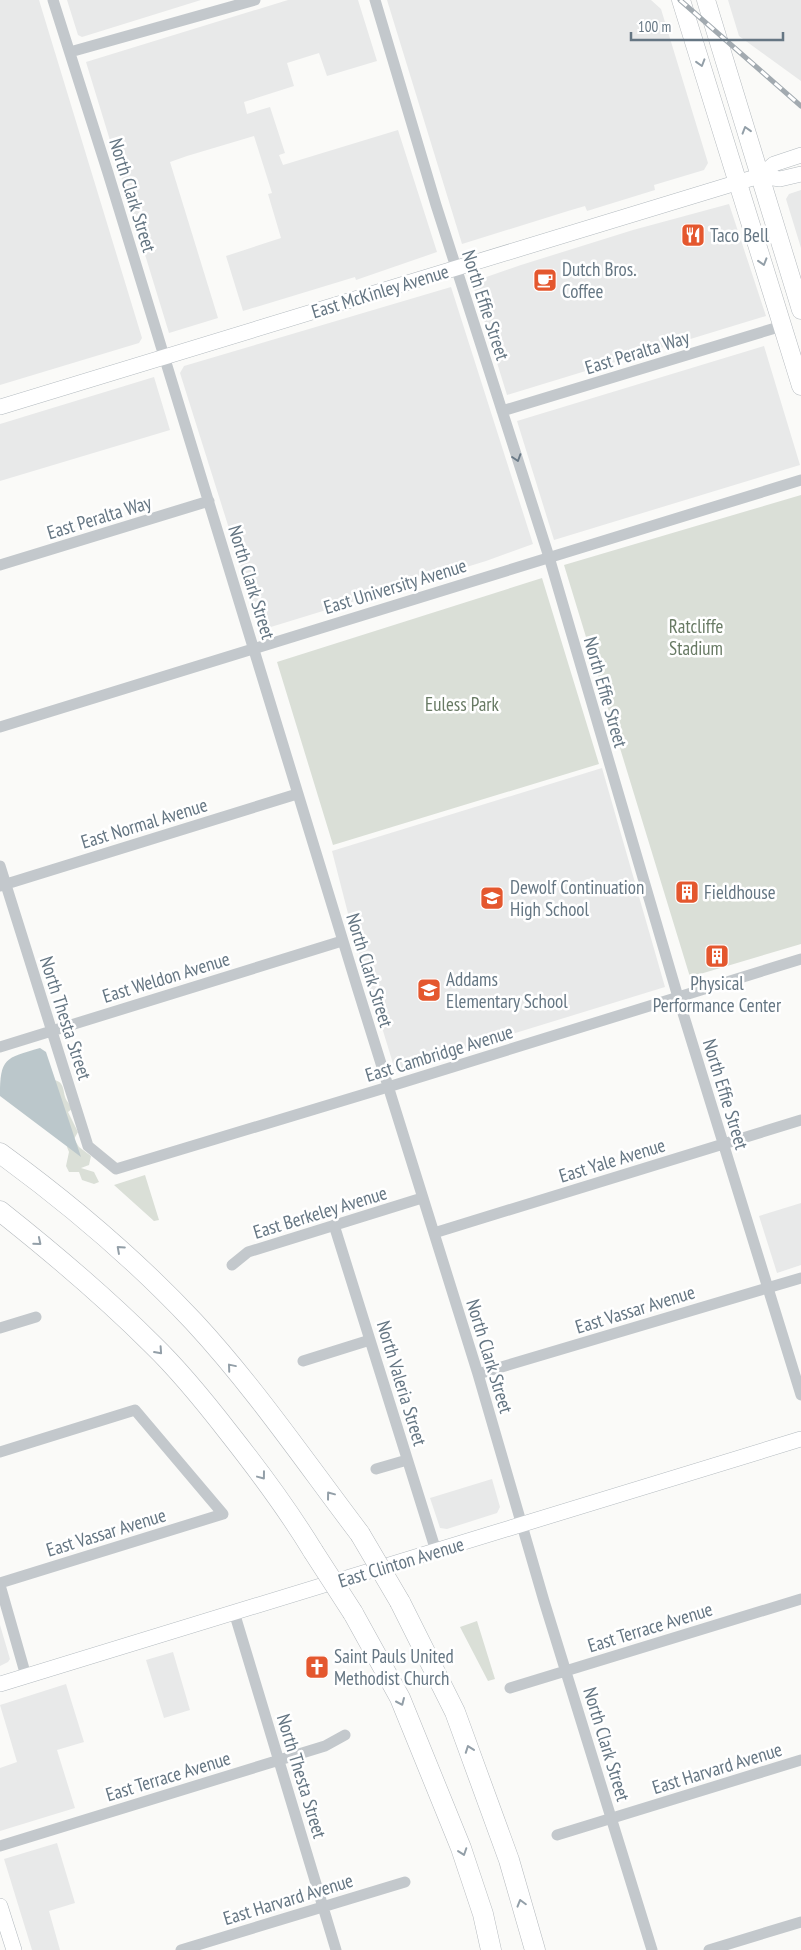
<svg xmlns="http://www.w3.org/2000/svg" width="801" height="1950" font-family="'PT Sans Narrow',sans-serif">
	<rect width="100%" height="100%" fill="#fafaf8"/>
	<path fill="#e8e9e9" d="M0,0H39L142,338L139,343L0,385Z
		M67,0H201L82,37L78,35Z
		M288,0H358L377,61L327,76L319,53L287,63L294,86L244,102L247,114L270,107L285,153L279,155L283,165L398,130L437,252L356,280L355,277L243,311L226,256L281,238L268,194L272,193L254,136L187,156L170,162L218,318L169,333L86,62Z
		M387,0H651L661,9L708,163L704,170L654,185L655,190L587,211L585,206L568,211L462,244Z
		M728,0H801V81L739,36Z
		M801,190V248L786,199L789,194Z
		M729,204L766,316L507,395L472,282L521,265L633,230Z
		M451,287L533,544L486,561L261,630L180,373L184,366Z
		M764,346L800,465L554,540L517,421Z
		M154,377L170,430L0,481V424Z
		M602,768L665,987L395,1070L353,933L332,851Z
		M801,1203V1265L777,1273L759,1216Z
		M492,1479L500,1507L497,1513L447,1529L440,1528L430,1498Z
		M0,1625L10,1659L8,1662L0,1666Z
		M173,1652L190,1710L164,1718L146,1660Z
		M66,1684L84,1742L57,1750L75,1808L0,1831V1768L17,1762L0,1705Z
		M57,1843L75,1903L49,1911L60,1950H32L4,1859Z"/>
	<path fill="#dadfd7" d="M801,495V944L690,977L564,565Z
		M542,578L599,764L333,845L277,662Z
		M54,1080C66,1082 62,1093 67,1101C69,1104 71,1106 72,1109L68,1112L78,1132L74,1139L79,1147L91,1156L89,1165L81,1168L94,1172L99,1182L94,1184L82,1180L79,1172H69L66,1166L69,1152L67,1147L70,1142Z
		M145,1175L159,1220L154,1221L114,1185Z
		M477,1621L495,1679L488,1681L460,1627Z"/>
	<path fill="#bbc7cb" d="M40,1048L46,1052L81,1157L0,1096C0,1058 5,1058 40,1048Z"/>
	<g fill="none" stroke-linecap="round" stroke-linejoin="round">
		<g stroke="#b3babf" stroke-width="16">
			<path id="secondary" d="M760,176L774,164L801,155
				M0,407L739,182L760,176L780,179L801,174
				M0,1684L801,1439
				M0,1906L14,1950"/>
		</g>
		<g stroke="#b5babe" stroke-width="19">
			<path id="primary" d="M681,0L801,386
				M706,0L801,310"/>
		</g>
		<g stroke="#b4b9bd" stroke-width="21">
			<path id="highway" d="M0,1153C70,1204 135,1259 194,1322C255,1388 306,1463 360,1534
				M0,1211C53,1253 104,1296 152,1344C180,1371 205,1402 229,1433C259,1471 288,1510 313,1551
				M400,1602L455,1712L509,1860L535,1950
				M353,1613L400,1698L461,1848L483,1914L491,1950"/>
		</g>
		<path stroke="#c3c8cc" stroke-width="11" d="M53,0L108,173L358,990L478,1374L544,1601L652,1950
			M375,0L436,205L549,557L678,997L801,1395
			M70,52L255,0
			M502,411L782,326
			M0,565L209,501
			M0,727L801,480
			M0,866L88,1146L116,1169L388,1087L801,959
			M0,886L297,794
			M0,1047L342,941
			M334,1225L436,1551
			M434,1233L801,1120
			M232,1265L248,1252L422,1198
			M0,1328L36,1317
			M303,1361L370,1340
			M478,1374L801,1278
			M0,1452L135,1410L223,1514L0,1583
			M376,1469L407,1460
			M0,1585L26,1676
			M234,1612L336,1950
			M510,1688L801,1599
			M557,1835L801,1760
			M0,1846L325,1746L345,1735
			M181,1950L405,1882
			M709,1950L801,1922"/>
		<use href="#secondary" stroke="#fff" stroke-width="15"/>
		<use href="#primary" stroke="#fff" stroke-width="18"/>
		<use href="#highway" stroke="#fff" stroke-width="20"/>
		<g stroke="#a2aab0" stroke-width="5">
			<path id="rail" d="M680,0L801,106"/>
		</g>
		<use href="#rail" stroke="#fff" stroke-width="3" stroke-dasharray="9" stroke-linecap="butt"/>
		<g stroke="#b4b9bd" stroke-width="21" stroke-linecap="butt">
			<path id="highway-bridge" d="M360,1534L400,1602
				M313,1551L353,1613"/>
		</g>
		<use href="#highway-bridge" stroke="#fff" stroke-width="20"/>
	</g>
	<defs><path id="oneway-chevron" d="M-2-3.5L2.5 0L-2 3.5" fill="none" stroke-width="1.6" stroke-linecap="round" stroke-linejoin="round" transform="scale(1.25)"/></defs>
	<g stroke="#939fa8">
		<use href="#oneway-chevron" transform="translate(701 63) rotate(73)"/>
		<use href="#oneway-chevron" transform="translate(746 130) rotate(-107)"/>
		<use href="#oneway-chevron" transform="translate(763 262) rotate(73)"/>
		<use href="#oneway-chevron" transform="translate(38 1242) rotate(40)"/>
		<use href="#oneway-chevron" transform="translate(120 1249) rotate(-138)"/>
		<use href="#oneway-chevron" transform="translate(159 1351) rotate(48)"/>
		<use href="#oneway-chevron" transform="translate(231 1367) rotate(-130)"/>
		<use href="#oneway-chevron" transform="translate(262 1476) rotate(53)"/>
		<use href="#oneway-chevron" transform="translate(330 1495) rotate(-127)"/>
		<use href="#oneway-chevron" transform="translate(401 1702) rotate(66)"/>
		<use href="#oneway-chevron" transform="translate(469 1749) rotate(-110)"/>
		<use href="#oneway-chevron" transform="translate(463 1852) rotate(71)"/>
		<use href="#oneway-chevron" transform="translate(521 1903) rotate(-106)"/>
	</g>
	<use stroke="#6a7a87" href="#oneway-chevron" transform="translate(517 458) rotate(72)"/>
	<defs>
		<g id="restaurant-square" transform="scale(1.25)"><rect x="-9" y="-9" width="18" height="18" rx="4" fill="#e4572e" stroke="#fff"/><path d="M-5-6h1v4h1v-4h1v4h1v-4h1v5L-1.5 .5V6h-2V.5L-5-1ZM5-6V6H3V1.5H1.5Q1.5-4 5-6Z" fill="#fff"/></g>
		<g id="cafe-square" transform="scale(1.25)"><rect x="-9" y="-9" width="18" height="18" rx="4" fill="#e4572e" stroke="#fff"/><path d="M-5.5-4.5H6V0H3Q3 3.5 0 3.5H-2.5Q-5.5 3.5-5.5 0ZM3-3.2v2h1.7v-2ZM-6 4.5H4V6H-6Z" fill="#fff"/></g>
		<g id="building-square" transform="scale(1.25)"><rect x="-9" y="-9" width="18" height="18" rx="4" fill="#e4572e" stroke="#fff"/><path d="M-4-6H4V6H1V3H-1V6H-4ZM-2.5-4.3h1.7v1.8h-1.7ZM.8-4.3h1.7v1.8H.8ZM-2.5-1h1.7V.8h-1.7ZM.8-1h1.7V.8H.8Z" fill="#fff"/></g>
		<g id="school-square" transform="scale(1.25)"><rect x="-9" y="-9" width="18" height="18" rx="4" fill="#e4572e" stroke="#fff"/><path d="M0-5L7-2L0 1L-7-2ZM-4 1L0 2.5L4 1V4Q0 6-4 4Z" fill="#fff"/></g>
		<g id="church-square" transform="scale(1.25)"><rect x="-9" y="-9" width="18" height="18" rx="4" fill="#e4572e" stroke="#fff"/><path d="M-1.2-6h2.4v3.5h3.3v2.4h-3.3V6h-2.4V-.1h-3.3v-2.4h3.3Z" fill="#fff"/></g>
	</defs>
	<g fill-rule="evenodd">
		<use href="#restaurant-square" x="693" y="235"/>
		<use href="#cafe-square" x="545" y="280"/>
		<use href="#building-square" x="687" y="892"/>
		<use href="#school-square" x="492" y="898"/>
		<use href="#building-square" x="717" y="956"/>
		<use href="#school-square" x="429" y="990"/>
		<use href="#church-square" x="317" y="1667"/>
	</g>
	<g text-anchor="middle" stroke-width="5" stroke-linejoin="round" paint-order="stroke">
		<g font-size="19" fill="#657683" stroke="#fff">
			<text transform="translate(133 195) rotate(73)" y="7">North Clark Street</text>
			<text transform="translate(380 291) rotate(-17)" y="7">East McKinley Avenue</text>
			<text transform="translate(486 305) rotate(72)" y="7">North Effie Street</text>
			<text transform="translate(637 352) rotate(-17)" y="7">East Peralta Way</text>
			<text transform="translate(99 517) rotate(-17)" y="7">East Peralta Way</text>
			<text transform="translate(252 582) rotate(73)" y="7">North Clark Street</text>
			<text transform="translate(395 586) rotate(-17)" y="7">East University Avenue</text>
			<text transform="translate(606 692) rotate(74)" y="7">North Effie Street</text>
			<text transform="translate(144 823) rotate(-17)" y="7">East Normal Avenue</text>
			<text transform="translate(370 970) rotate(73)" y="7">North Clark Street</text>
			<text transform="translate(166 977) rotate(-17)" y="7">East Weldon Avenue</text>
			<text transform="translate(66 1018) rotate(72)" y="7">North Thesta Street</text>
			<text transform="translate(439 1053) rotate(-17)" y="7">East Cambridge Avenue</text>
			<text transform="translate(726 1094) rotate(73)" y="7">North Effie Street</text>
			<text transform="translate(612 1160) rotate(-17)" y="7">East Yale Avenue</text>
			<text transform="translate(320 1212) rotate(-17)" y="7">East Berkeley Avenue</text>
			<text transform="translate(635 1309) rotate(-17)" y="7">East Vassar Avenue</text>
			<text transform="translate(490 1356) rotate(73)" y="7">North Clark Street</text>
			<text transform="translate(402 1383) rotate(73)" y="7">North Valeria Street</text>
			<text transform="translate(106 1532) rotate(-17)" y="7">East Vassar Avenue</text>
			<text transform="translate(401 1562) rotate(-17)" y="7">East Clinton Avenue</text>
			<text transform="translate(650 1627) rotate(-17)" y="7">East Terrace Avenue</text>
			<text transform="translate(607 1744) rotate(73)" y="7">North Clark Street</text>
			<text transform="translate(717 1768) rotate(-17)" y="7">East Harvard Avenue</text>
			<text transform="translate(168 1776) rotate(-17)" y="7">East Terrace Avenue</text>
			<text transform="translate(302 1776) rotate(73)" y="7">North Thesta Street</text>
			<text transform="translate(288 1899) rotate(-17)" y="7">East Harvard Avenue</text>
		</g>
		<g font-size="19" fill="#657683" stroke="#fff" text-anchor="start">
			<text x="710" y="242">Taco Bell</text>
			<text x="562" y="276">Dutch Bros.<tspan x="562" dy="22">Coffee</tspan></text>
			<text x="510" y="894">Dewolf Continuation<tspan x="510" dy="22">High School</tspan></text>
			<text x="704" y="899">Fieldhouse</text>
			<text x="446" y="986">Addams<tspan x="446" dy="22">Elementary School</tspan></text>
			<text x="717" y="990" text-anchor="middle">Physical<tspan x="717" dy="22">Performance Center</tspan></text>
			<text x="334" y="1663">Saint Pauls United<tspan x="334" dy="22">Methodist Church</tspan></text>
		</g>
		<g font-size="19" fill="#687a64" stroke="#fff">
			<text x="696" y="633">Ratcliffe<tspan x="696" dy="22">Stadium</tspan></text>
			<text x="462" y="711">Euless Park</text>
		</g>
	</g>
	<path d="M631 32v8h152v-8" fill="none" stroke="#657683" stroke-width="2.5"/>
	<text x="638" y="32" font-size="15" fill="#657683" stroke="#ffffff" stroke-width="4" paint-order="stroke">100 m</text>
</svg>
